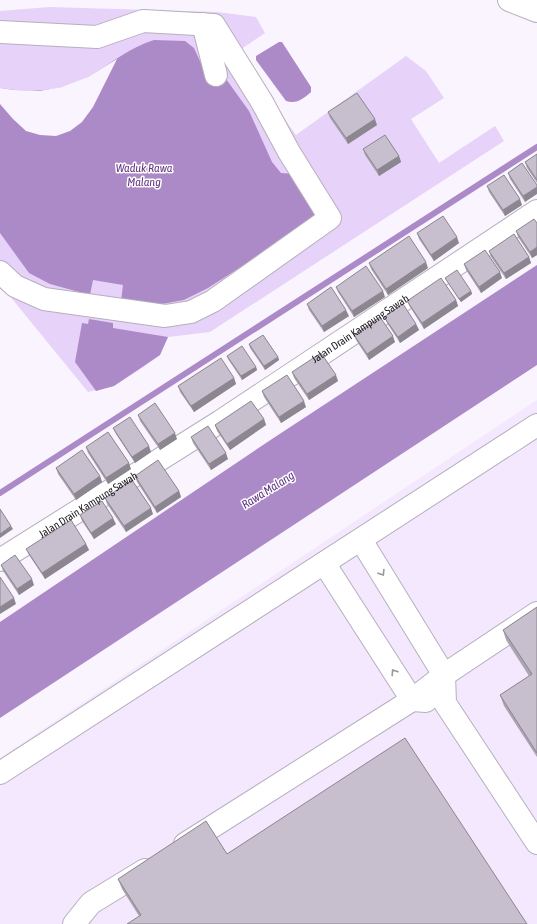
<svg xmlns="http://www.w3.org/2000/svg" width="537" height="924" font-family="'Asap Condensed',sans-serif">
	<rect width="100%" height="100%" fill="#f9f4fe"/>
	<path fill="#f4e8fe" d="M537,400V924H0V758Z"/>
	<path fill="#e7d2f9" d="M49,7L217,12L256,17L265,33L237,52L296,135L406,56L426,71L444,98L411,119L439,163L495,126L504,141L210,332L168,337L160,355L142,368L114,386L88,392L0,284V11Z"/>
	<path fill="#ac8ac8" d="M154,40L185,41L194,48L210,83L226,79L249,111L272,162L281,173L294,174L322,215L208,288L184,300L162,304L121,301L123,285L93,280L90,295L50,284L29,273L0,233V88C29,93 64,92 90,76C111,63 131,47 154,40Z
		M279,42H282L311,87V92C303,99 297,104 286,101L256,60V56Z
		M537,265V365L0,718V622L272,439Z
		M89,319L113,323V328L168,337L160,355L114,386L96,391L75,362L82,323L88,324Z"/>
	<path fill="#f9f4fe" d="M117,59L93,107L82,122L70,131L56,136L40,135L26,131L13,119L0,104V88L14,90L39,91L62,87L88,77Z"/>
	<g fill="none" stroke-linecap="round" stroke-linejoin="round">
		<path stroke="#ac8ac8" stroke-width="6" d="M0,493L537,147"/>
		<g stroke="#b6afbd" stroke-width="24">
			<g id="minor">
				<path d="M203,24L216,75"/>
				<path d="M0,32L97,37L143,21L214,25L262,102L289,152L330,218L213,301L191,312L165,316L44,299L15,286L0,272"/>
				<path d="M361,540L444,675L445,703L537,843"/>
				<path id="s1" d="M0,560L221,421L537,211"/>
				<path d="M324,563L412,700L426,701"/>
				<path d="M0,773L537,425"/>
				<path d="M185,844L412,700L444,675L537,613"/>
				<path d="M74,924L91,903L145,870"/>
			</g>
		</g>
		<g stroke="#b6afbd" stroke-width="24">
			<path id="highway" d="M509,0L537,11"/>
		</g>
		<use href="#minor" stroke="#fff" stroke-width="22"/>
		<use href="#highway" stroke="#fff" stroke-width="22"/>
	</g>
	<path fill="#aba4b1" d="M328,112L377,125L348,144L330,118Z
		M363,149L399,156L401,162L379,176L365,155Z
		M537,154V183L527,168L525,162Z
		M522,163L525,202L510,179L508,173Z
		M487,186L522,205L505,216L489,192Z
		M537,223V255L532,258L518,237L516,231Z
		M417,233L459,243L434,261L419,239Z
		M489,251L529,257L531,263L506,279L491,257Z
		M369,263L428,268L388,295L371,269Z
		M464,264L502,278L481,293L466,270Z
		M445,278L471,291L472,294L461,302Z
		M336,287L385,297L354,317L338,292Z
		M456,300L458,306L424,329L410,307L407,301Z
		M307,304L349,316L324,332L309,310Z
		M384,317L416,324L419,330L400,343L387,323Z
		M354,335L395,342L369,360L356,340Z
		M249,344L278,357L279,360L265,370L250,348Z
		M227,356L256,367L257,370L242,380L228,359Z
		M292,372L338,381L309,400L294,378Z
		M234,378L236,384L194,412L180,392L178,386Z
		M262,391L306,407L281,423L264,397Z
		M138,415L177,439L160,450L140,421Z
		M264,419L266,425L230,450L217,431L215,425Z
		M113,428L151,452L135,463L116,434Z
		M191,437L228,459L211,470L193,443Z
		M86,447L131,469L108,484L88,453Z
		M56,468L100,476L102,482L76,500L58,474Z
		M135,476L179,491L181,497L157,513L137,482Z
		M105,498L153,514L126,532L107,504Z
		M80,515L116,524L94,539L82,521Z
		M86,544L89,550L45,579L29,555L26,549Z
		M1,565L34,585L19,595L3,571Z
		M537,607V757L504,706L500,695L529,676L506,640L503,630Z
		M227,854L139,916L122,889L118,879Z"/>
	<path fill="#8b8690" d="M375,119L377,125L348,144L346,138Z
		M399,156L401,162L379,176L377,170Z
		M537,187V194L525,202L523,196Z
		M520,199L522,205L505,216L503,210Z
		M457,237L459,243L434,261L431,255Z
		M537,247V255L532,258L530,252Z
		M529,257L531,263L506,279L504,273Z
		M426,262L428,268L388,295L386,289Z
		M500,272L502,278L481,293L479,287Z
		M383,291L385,297L354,317L352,311Z
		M471,291L472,294L461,302L459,299Z
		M456,300L458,306L424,329L422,323Z
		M346,310L349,316L324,332L322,326Z
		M416,324L419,330L400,343L398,337Z
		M393,336L395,342L369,360L367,354Z
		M278,357L279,360L265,370L264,366Z
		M256,367L257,370L242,380L241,376Z
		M336,375L338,381L309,400L307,394Z
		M234,378L236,384L194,412L191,406Z
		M304,401L306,407L281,423L279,417Z
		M264,419L266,425L230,450L227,444Z
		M175,433L177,439L160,450L158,444Z
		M149,446L151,452L135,463L132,457Z
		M226,453L228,459L211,470L209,464Z
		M129,463L131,469L108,484L106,478Z
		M100,476L102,482L76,500L74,494Z
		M179,491L181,497L157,513L155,507Z
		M151,508L153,514L126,532L124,526Z
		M113,518L116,524L94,539L91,533Z
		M11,526L13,529L0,538V534Z
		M86,544L89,550L45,579L42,573Z
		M32,579L34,585L19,595L17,589Z
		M14,598L16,604L0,614V607Z"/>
	<path fill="#c7bfce" stroke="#8b8690" d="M357,93L375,119L346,138L328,112Z
		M385,135L399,156L377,170L363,149Z
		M537,154V180L525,162Z
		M522,163L537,185V187L523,196L508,173Z
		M504,175L520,199L503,210L487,186Z
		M443,216L457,237L431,255L417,233Z
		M534,219L537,223V247L530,252L516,231Z
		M514,234L529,257L504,273L489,251Z
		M409,236L426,262L386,289L369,263Z
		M485,250L500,272L479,287L464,264Z
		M366,266L383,291L352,311L336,287Z
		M457,270L471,291L459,299L445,278Z
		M441,278L456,300L422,323L407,301Z
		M331,287L346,310L322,326L307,304Z
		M403,304L416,324L398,337L384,317Z
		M380,317L393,336L367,354L354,335Z
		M263,335L278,357L264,366L249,344Z
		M242,346L256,367L241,376L227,356Z
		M321,353L336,375L307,394L292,372Z
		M221,358L234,378L191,406L178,386Z
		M287,375L304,401L279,417L262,391Z
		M251,401L264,419L227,444L215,425Z
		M155,403L175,433L158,444L138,415Z
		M130,417L149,446L132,457L113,428Z
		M208,426L226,453L209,464L191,437Z
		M108,432L129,463L106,478L86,447Z
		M82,450L100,476L74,494L56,468Z
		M158,460L179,491L155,507L135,476Z
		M132,480L151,508L124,526L105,498Z
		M102,501L113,518L91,533L80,515Z
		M0,509L11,526L0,534Z
		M71,520L86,544L42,573L26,549Z
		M15,555L32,579L17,589L1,565Z
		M0,577L14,598L0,607Z
		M537,607V753L500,695L532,674L503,630Z
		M405,738L527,924H127L141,915L118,879L206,821L227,854Z"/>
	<defs><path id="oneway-chevron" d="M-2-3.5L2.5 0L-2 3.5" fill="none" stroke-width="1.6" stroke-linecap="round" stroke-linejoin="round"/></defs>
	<g stroke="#98979a">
		<use href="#oneway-chevron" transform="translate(382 573) rotate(58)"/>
		<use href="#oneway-chevron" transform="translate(394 672) rotate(-123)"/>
	</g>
	<g text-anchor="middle" stroke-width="3" stroke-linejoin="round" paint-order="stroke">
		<g font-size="11" fill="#1b181e" stroke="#fff">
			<text dy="4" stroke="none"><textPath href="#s1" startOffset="428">Jalan Drain Kampung Sawah</textPath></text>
			<text dy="4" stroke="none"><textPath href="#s1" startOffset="104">Jalan Drain Kampung Sawah</textPath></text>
		</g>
		<g font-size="12" font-style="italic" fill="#633682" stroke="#fff">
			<text x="144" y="172">Waduk Rawa<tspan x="144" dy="14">Malang</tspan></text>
			<text transform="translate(268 490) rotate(-32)" y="4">Rawa Malang</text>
		</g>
	</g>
</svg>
